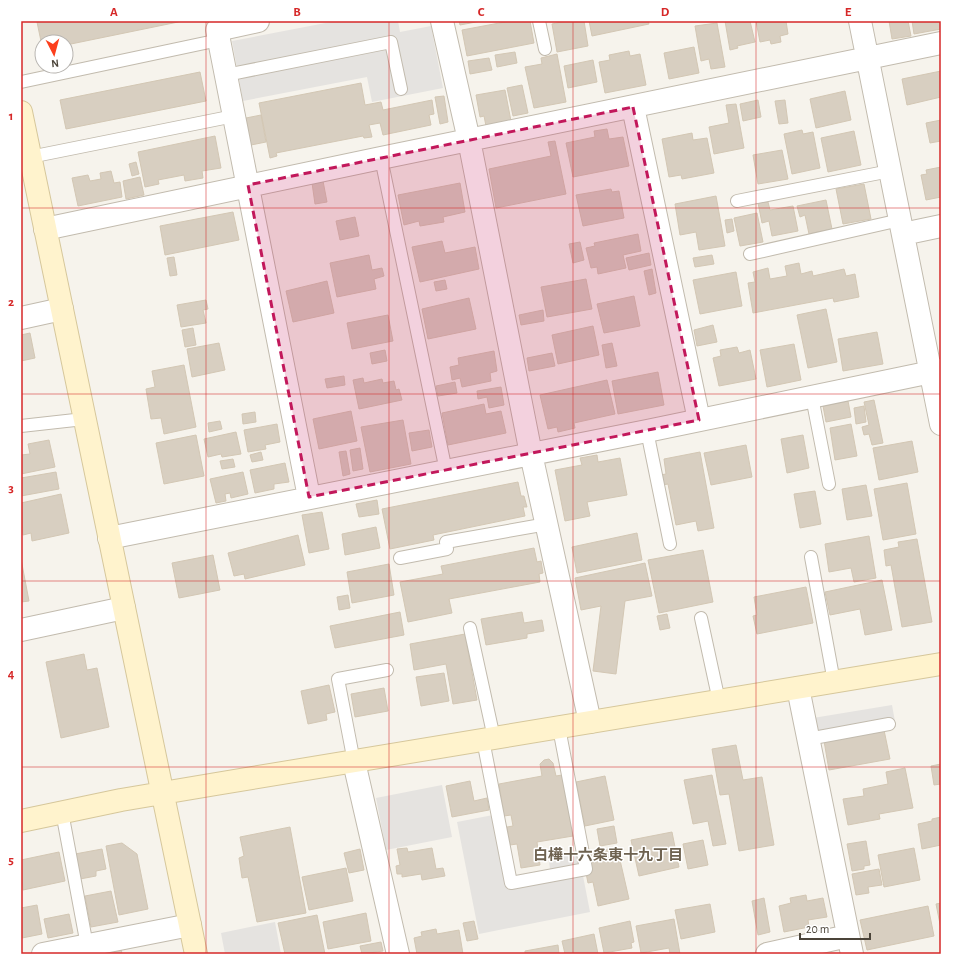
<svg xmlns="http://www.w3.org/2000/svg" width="962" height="975" font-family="'Alegreya Sans','Noto Sans JP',sans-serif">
	<rect width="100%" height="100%" fill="#f6f3ec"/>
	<path fill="#e5e3e0" d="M336,21H398L400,32L431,26L443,88L372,102L367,77L243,101L232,41Z
		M892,705L896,727L817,740L813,718Z
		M442,785L452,837L386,850L376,798Z
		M493,815L506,877L550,869L548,855L578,850L590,912L479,934L457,822Z
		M275,922L281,954H225L221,933Z"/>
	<path fill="#d8cfc1" stroke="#d3c7b4" d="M43,21H183L66,45V42H42V46L37,22Z
		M459,21H481L460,25Z
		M510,21H530L534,43L467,56L462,30Z
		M566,21H584L588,46L557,52L552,24Z
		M589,21H648L649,24L592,36Z
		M725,21H750L755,42L737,46L738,48L730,50Z
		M756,21H786L788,34L780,36L781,42L771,44L770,40L760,42Z
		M889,21H908L911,36L892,39Z
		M912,21H941V29L914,34Z
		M717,23L725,67L711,69L709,59L701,61L695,26Z
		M694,47L699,73L669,79L664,53Z
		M629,51L630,56L640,54L646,85L605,93L599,62L610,60L609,55Z
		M515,52L517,63L497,67L495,55Z
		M557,54L566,102L534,108L525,67L542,64L541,58Z
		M489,58L492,70L470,74L468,61Z
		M593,60L597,82L568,88L564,66Z
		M941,71V97L907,105L902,79Z
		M200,72L206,101L66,129L60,100Z
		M361,83L365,105L381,102L383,110L432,100L434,114L429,115L431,125L383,135L380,123L369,125L372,137L364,138L363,136L276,153L277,156L270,158L259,103Z
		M522,85L528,113L513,116L507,88Z
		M505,90L511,121L486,126L484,116L480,117L476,95Z
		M845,91L851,120L816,128L810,99Z
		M444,96L448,122L440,124L435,97Z
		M758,100L761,117L743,121L740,104Z
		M785,100L788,123L779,124L775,101Z
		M736,104L744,148L714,154L709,127L729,123L726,105Z
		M261,115L266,142L251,145L246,118Z
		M941,120V141L930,143L926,123Z
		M607,129L609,139L623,137L629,166L573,177L566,143L595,137L594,131Z
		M802,130L803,134L813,132L820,168L792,174L784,134Z
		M854,131L861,165L828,172L821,138Z
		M692,133L693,140L707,138L714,173L682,179L681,175L669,177L662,139Z
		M215,136L221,168L202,171L203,178L185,181L184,175L158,180L159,184L145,187L138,152Z
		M555,141L566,194L496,208L489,169L551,156L548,142Z
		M782,150L788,179L758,184L753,155Z
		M136,162L139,174L132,176L129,164Z
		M941,167V197L926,200L921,175L927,174L926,170Z
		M111,171L114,183L120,182L122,197L78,206L72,178L88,175L90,181L101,179L100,173Z
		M140,177L144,195L126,199L123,181Z
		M323,181L327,202L315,204L312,183Z
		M460,183L465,212L443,217L444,222L420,226L419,221L404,225L398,195Z
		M864,184L871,219L843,224L836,189Z
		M611,189L612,192L619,191L624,218L583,226L576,195Z
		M716,196L725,246L699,250L696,232L680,235L675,204Z
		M826,200L832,229L809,234L805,215L800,217L797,206Z
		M768,202L770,210L793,206L798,231L772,236L769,221L762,223L758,203Z
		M233,212L239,240L165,255L160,226Z
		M757,213L763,242L740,246L734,218Z
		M355,217L359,236L340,240L336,221Z
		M732,219L734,231L727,233L725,220Z
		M638,234L641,251L623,255L626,268L598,274L597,267L591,268L586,248L595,246L594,243Z
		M442,241L445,253L475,247L479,269L420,282L412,247Z
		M580,242L584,260L573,263L569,244Z
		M649,253L651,265L629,270L626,258Z
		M369,255L372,270L382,268L384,276L374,279L376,289L337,297L330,263Z
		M712,255L714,264L695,267L693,258Z
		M174,257L177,275L170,276L167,258Z
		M799,263L801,274L812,271L813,276L844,269L846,276L855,274L859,297L834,302L833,298L753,313L748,283L755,282L753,272L768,268L770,279L787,276L785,266Z
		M652,269L656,293L649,295L644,271Z
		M736,272L742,306L700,314L693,280Z
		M586,279L592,309L547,317L541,287Z
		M445,280L447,289L436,291L434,282Z
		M327,281L334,313L293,322L286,291Z
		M634,296L640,326L604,333L597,304Z
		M469,298L476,329L428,339L422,309Z
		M206,300L208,309L203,310L206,323L181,327L177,305Z
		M826,309L837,362L808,368L797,315Z
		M543,310L544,321L521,325L519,315Z
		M388,315L393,341L352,349L347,323Z
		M713,325L717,342L697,346L694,330Z
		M593,326L599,355L558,364L552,335Z
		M193,328L196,345L185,347L182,330Z
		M877,332L883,364L843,371L838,339Z
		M30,333L35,358L21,361V335Z
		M219,343L225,370L192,377L187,349Z
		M612,343L617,366L606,368L602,345Z
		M794,344L801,380L767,387L760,350Z
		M737,347L739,353L750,350L756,379L719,386L713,358L721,356L720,350Z
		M385,350L387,361L372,364L370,353Z
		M494,351L497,371L490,373L491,381L462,387L460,378L452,380L450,367L459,365L458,358Z
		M552,353L555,366L529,371L527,358Z
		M184,365L196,427L164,434L161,418L151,419L146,389L155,387L152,371Z
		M658,372L664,405L618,414L612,381Z
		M344,376L345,385L327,388L325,379Z
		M363,378L364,383L382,379L383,383L394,381L396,390L399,389L402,400L359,409L353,380Z
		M607,380L615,414L574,423L575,428L558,432L557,427L548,429L540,395Z
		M455,382L457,393L438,396L436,386Z
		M501,387L504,405L489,408L487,397L478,399L477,391Z
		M874,400L883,443L872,445L869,434L864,435L862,427L869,425L864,402Z
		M848,401L851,417L826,422L823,406Z
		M484,404L486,414L501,411L506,433L448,445L442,413Z
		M864,406L866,422L856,424L854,408Z
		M351,411L357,441L319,449L313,419Z
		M255,412L256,422L243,424L242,414Z
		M403,420L411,464L370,472L361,427Z
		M220,421L222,429L209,432L208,423Z
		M277,424L280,442L265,445L266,449L248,452L244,430Z
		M851,424L857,456L835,460L830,428Z
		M429,430L432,447L412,451L409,433Z
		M236,432L241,454L222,457L221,454L208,457L204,439Z
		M196,435L204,476L164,484L156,443Z
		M803,435L809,468L787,473L781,439Z
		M49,440L55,467L21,474V455L30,454L28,444Z
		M912,441L918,472L879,480L873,448Z
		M746,445L752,477L711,485L704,453Z
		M360,448L363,469L353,471L350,450Z
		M346,451L350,474L343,476L339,452Z
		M261,452L263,460L252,462L250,455Z
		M700,452L714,528L698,531L696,521L676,525L668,484L662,485L660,475L666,474L664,459Z
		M597,455L598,462L620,458L627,495L587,502L590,516L565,521L555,470L582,465L580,458Z
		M233,459L235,467L222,469L220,461Z
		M285,463L289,482L274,484V489L255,493L250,470Z
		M56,472L59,489L21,496V478Z
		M243,472L248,494L231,498L230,493L225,494L226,501L216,503L210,479Z
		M518,482L521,496H524L527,507H523L525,516L433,535L434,540L390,549L382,509Z
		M907,483L916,534L883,540L874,489Z
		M866,485L872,516L847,520L842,489Z
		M815,491L821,524L800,528L794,494Z
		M61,494L69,533L32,541L31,533L23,535L21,503Z
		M377,500L379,514L359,517L356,504Z
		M322,512L329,549L309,553L302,515Z
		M376,527L380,548L345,555L342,534Z
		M637,533L642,560L577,573L572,547Z
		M298,535L305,565L245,579L244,574L234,576L228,553Z
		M869,536L876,578L854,582L851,568L829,572L825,544Z
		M917,539L932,622L902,627L891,565L886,566L884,550L899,547L898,542Z
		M534,548L537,562L541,561L543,573L539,574L540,582L449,599L452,613L408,622L400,582L443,574L441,566Z
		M703,550L713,602L659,613L648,560Z
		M213,555L220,590L179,598L172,563Z
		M21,559L29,601L21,602Z
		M645,563L652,596L625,601L616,674L593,671L601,606L581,610L575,578Z
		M389,564L394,595L352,603L347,572Z
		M882,580L892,630L865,635L860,609L830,615L825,592Z
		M806,587L813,623L757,634L753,616L757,615L754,597Z
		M348,595L350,608L339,610L337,597Z
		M400,612L404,635L335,648L330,626Z
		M522,612L524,623L542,620L544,631L527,634V638L486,645L481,619Z
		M667,614L670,628L660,630L657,616Z
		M465,634L477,700L453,704L446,664L414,670L410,644Z
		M84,654L87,670L97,668L109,727L61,738L46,662Z
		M444,673L449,701L421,706L416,677Z
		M329,685L335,712L326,714L327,720L308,724L301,691Z
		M384,688L388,711L355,717L351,694Z
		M884,730L890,759L829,770L824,741Z
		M736,745L743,780L762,777L774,845L739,851L729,794L720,795L712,749Z
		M549,759L553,763L556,776L562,775L573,836L537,842L540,865L521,868L517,844L510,845L507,827L513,826L511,815L504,816L499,784L542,776L540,764L544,760Z
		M941,764V784L934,785L931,766Z
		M905,768L913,808L879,814L880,819L848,825L843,799L864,796L863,789L888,784L886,772Z
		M712,775L726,844L713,846L708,821L693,824L684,780Z
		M605,776L614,820L585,826L576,782Z
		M470,781L474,801L487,798L489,810L452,817L446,786Z
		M941,817V845L922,849L918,824L932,821V819Z
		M614,826L617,843L600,846L597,829Z
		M290,827L306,913L257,922L248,877L242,878L239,858L244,856L240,837Z
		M672,832L679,867L639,876L631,840Z
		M703,840L708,865L688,869L683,844Z
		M866,841L870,865L864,866V869L852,871L847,844Z
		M122,843L137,854L148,909L119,915L106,846Z
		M617,847L629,899L598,906L593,882L588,883L586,873L587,854Z
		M407,848L408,852L432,848L436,869L443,868L445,876L422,880L421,874L402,877V874H397L396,866L400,865L397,849Z
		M914,848L920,880L884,887L878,855Z
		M102,849L106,869L96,871V876L80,879L75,854Z
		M360,849L364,870L349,873L344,853Z
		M59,852L65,881L23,890L21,860Z
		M346,868L353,901L309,910L302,877Z
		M879,869L882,885L868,887L869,893L856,895L852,874Z
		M111,891L118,922L91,927L85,896Z
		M806,895L807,901L823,898L827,917L808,920L809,927L784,932L779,906L791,903L790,898Z
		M764,898L770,932L758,935L752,901Z
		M941,903V929L936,904Z
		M710,904L715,932L681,939L675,910Z
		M37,905L42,934L22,938L21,908Z
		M928,906L934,936L867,950L860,920Z
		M366,913L371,941L328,949L323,922Z
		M69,914L73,933L48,938L44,919Z
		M317,915L325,954H285L278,923Z
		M674,919L680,954H670L669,948L641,953L636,926Z
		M474,921L478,939L467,941L463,923Z
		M630,921L634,942L631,943L632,948L604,953L599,928Z
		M436,929L437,934L459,930L463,954H417L414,938L422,936L421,932Z
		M594,934L598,954H565L562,941Z
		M381,942L383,951L362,954L360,946Z
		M558,945L559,954H525V951Z
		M121,948L122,954H103L102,951Z"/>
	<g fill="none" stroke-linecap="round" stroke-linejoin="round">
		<g stroke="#c2bbae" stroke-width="14">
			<path id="lane" d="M539,21L545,49
				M226,75L391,42L401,89
				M21,82L219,40
				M30,157L234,116
				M381,158L446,471
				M737,201L890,171
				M750,254L900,220
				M812,397L829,484
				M21,426L84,419
				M647,431L670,544
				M811,557L834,682
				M400,558L447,549L446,542L547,524
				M701,618L719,701
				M470,628L494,738
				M808,739L889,724
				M483,740L511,883L586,869L559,728
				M354,762L338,679L387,670
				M62,812L88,951"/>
		</g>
		<g stroke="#c2bbae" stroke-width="24">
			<path id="street" d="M258,21L217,30L309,497
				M442,21L469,140L531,454L590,722
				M860,21L941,424
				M633,107L699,420
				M45,229L381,158L941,43
				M903,234L941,226
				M21,318L62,309
				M109,538L647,431L941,370
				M21,630L124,608
				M798,688L852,954
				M354,762L398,954
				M43,954L190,925
				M767,954L848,936"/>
		</g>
		<g stroke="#d6c79b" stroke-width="24">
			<path id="secondary" d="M21,112L196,954
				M21,821L121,800L216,784L941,664"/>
		</g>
		<use href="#lane" stroke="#fff" stroke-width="12"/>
		<use href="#street" stroke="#fff" stroke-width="22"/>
		<use href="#secondary" stroke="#fff3cd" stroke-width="22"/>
	</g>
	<path fill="#c2185b" fill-opacity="0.2" stroke="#c2185b" stroke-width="3" stroke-dasharray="8 5" stroke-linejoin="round" d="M633,107L699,420L309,497L248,185Z"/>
	<path fill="none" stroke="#d62828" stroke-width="1" stroke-opacity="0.55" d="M206,21V954M389,21V954M573,21V954M756,21V954M21,208H941M21,394H941M21,581H941M21,767H941"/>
	<g text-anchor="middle" stroke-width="3" stroke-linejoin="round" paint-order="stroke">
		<g font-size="15" font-weight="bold" fill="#6e6250" stroke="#fff">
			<text x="608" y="860">白樺十六条東十九丁目</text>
		</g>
	</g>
	<rect width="962" height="975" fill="none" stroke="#ffffff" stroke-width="44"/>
	<g transform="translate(54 54) rotate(174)"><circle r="19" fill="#ffffff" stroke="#b7b4b0"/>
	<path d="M0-3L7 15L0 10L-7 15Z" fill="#fc3f1d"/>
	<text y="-6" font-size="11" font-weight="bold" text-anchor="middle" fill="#4b4439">N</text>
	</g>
	<path d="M800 933v6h70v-6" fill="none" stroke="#4b4439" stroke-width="2"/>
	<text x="806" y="933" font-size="12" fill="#4b4439" stroke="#ffffff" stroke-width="3" paint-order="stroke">20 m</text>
	<rect x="22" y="22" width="918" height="931" fill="none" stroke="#d62828" stroke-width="1.5"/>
	<g font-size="13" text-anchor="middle" font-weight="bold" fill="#d62828">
		<text x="114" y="16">A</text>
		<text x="297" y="16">B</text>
		<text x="481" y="16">C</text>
		<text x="665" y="16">D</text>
		<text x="848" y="16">E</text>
		<text x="11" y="120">1</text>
		<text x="11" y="306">2</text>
		<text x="11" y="492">3</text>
		<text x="11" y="678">4</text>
		<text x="11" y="864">5</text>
	</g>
</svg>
